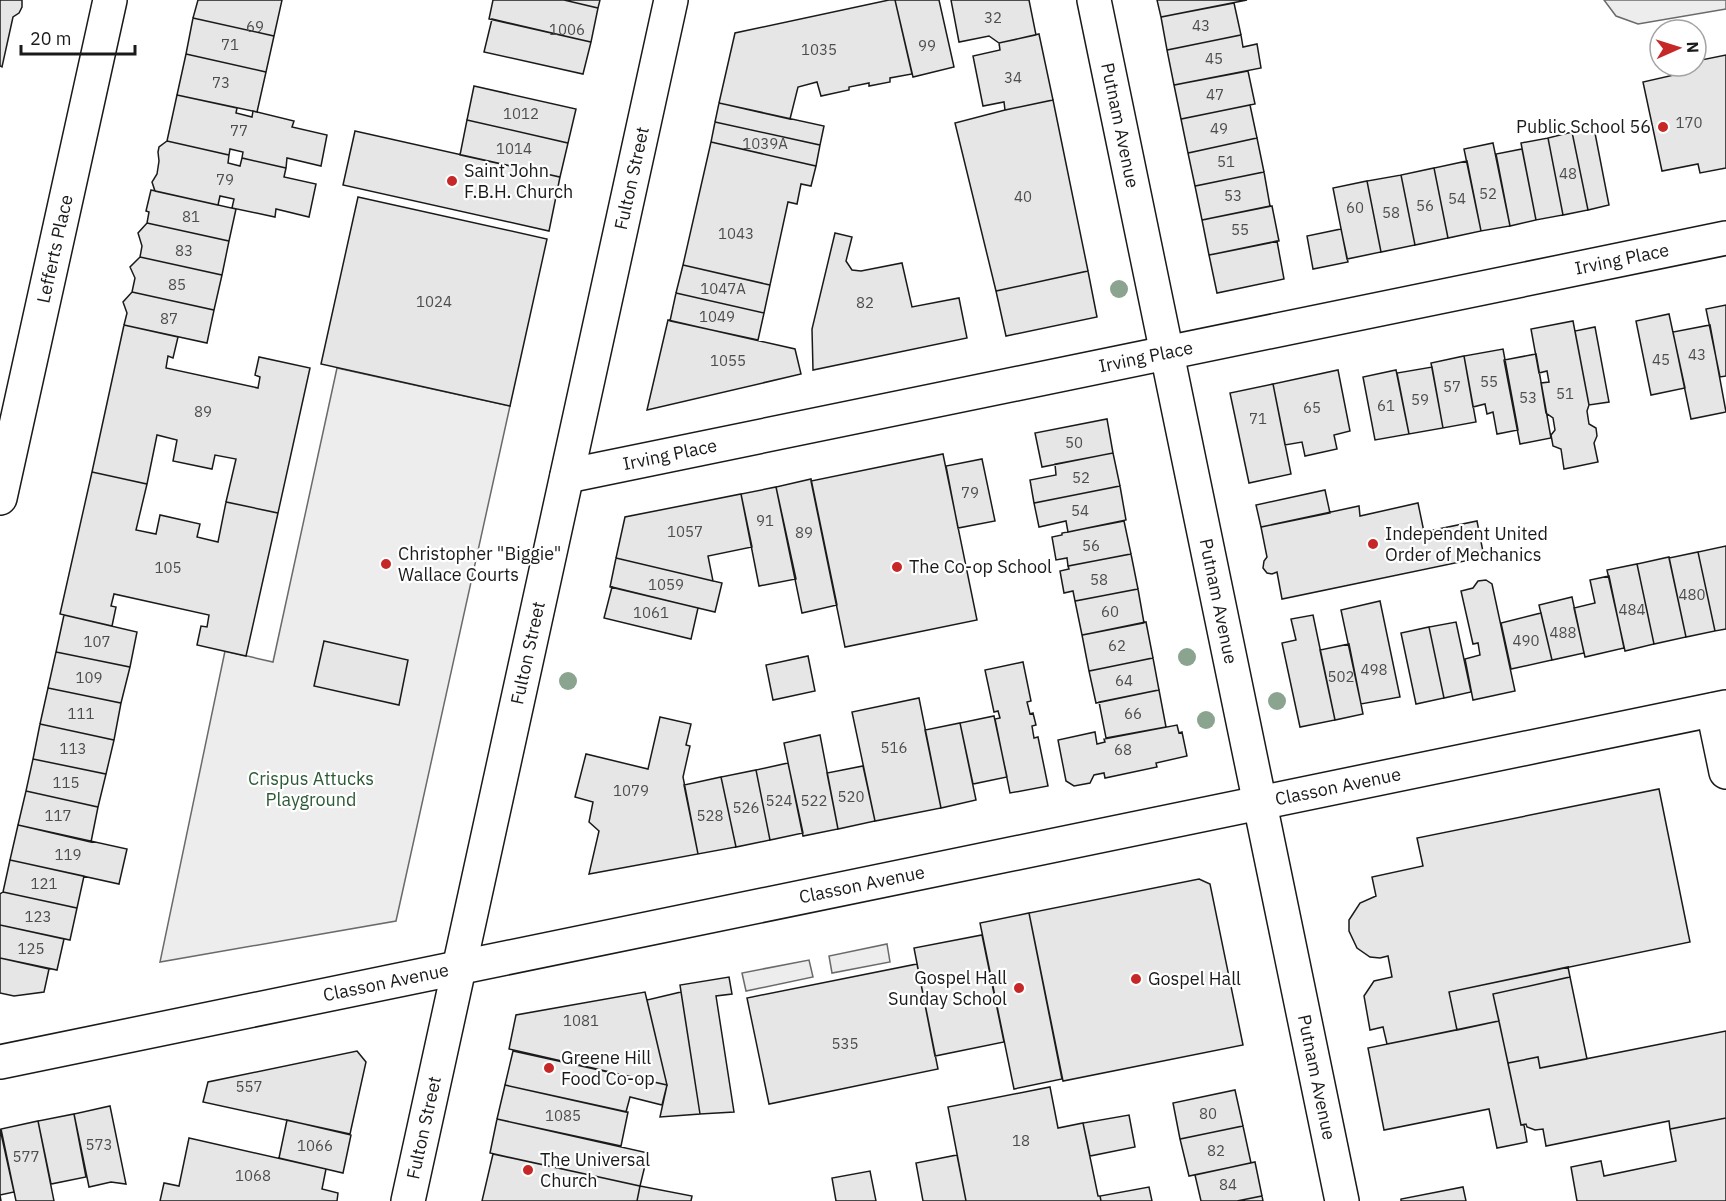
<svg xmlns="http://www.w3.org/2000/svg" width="1726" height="1201" font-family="'IBM Plex Sans',sans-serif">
	<rect width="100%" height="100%" fill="#fff"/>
	<path fill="#ededed" stroke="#6a6a6a" stroke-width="1.5" d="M1604,0H1726V9L1638,24L1616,16Z
		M337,368L510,406L396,921L160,962L225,651L273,662Z
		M887,944L890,962L832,973L829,956Z
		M809,960L813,977L746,991L742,973Z"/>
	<path fill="#e6e6e6" stroke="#1a1a1a" stroke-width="1.5" d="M0,0H22V7L19,13L13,17L2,67L0,66Z
		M198,0H282L274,36L193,18Z
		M493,0H564L598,8L591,42L489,19Z
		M564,0H600L598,8Z
		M889,0H895L912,74L890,78V82L869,86V83L849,87V90L821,96L817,82L798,87L790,119L719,103L735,33Z
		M895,0H939L954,67L913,77Z
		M951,0H1029L1036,35L999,43L989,36L959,42Z
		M1157,0H1247L1161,17Z
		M1234,3L1241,35L1167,50L1161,17Z
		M193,18L274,36L266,72L186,54Z
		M492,19L591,42L583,74L484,52Z
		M1039,34L1053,100L1005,110L1004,102L983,106L973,56L1000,50L999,43Z
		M1241,35L1243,47L1257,44L1261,68L1174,85L1167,50Z
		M186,54L266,72L257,112L177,95Z
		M1726,55V168L1700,173L1698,164L1662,171L1643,82L1674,75L1672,66H1696V61Z
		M1248,71L1255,104L1181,119L1174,85Z
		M474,86L576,109L568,143L467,120Z
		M177,95L237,108L236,113L252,117L253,111L294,121L292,127L327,135L321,166L287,158L286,168L242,158L243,152L230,149L229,155L167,141Z
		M1053,100L1088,271L996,291L955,123L1005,110Z
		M719,103L824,126L820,145L715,122Z
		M1250,105L1257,138L1188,153L1181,119Z
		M467,120L568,143L560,177L460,155Z
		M715,122L820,145L816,166L711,142Z
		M1594,128L1609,205L1588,210L1572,132Z
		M355,131L560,177L549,231L343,185Z
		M1572,132L1588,210L1563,215L1548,138Z
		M1257,138L1264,172L1195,186L1188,153Z
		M1548,138L1563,215L1536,220L1521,143Z
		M167,141L229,155L228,163L240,166L242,158L286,168L284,177L316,184L309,217L276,209L275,217L232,208L234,199L220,196L218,205L155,191L152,182L157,174L159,161L158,152L159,147Z
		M711,142L816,166L811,186L801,184L797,204L788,202L770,285L683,265Z
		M1493,143L1510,226L1481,231L1464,149Z
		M1522,149L1536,220L1510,226L1496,154Z
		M1467,161L1481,231L1448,238L1434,168Z
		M1434,168L1448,238L1415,245L1401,175Z
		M1264,172L1270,206L1202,220L1195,186Z
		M1401,175L1415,245L1381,252L1367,181Z
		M1367,181L1381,252L1347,259L1333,188Z
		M151,190L236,209L229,241L147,223L149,212L146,211Z
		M358,197L547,239L510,406L321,364Z
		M1272,206L1279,241L1209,255L1202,220Z
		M147,223L229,241L222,275L140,257L142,246L138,233Z
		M1341,229L1348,262L1313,269L1307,236Z
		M835,233L852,237L846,261L852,270L861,271L902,263L912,307L959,298L967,338L813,370L812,329Z
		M1277,241L1284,279L1217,293L1209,255Z
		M140,257L222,275L214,310L132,292L135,278L130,267Z
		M683,265L770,285L764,313L676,293Z
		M1088,271L1097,317L1006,336L996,291Z
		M132,292L214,310L207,343L124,325L127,313L123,302Z
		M676,293L764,313L758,340L670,321Z
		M1726,305V376L1720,377L1706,309Z
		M1669,314L1685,388L1651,395L1636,321Z
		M668,320L795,349L801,374L647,410Z
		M1573,321L1589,405L1587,411L1589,424L1596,428L1597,436L1594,443L1598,462L1564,469L1561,449L1553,446L1551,435L1555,430L1553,418L1546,413L1541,383L1549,382L1547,371L1539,373L1531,329Z
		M124,325L178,337L173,358L168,356L166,368L258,388L260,377L255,375L259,357L310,368L278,513L226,502L236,459L215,455L212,469L173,461L177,440L157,435L147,484L92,472Z
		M1710,325L1726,412L1691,419L1673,332Z
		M1595,327L1609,402L1589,405L1575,331Z
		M1503,349L1518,430L1497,434L1493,412L1487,414L1485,404L1473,407L1464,356Z
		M1536,354L1551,438L1520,444L1504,360Z
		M1464,356L1476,422L1443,428L1431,363Z
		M1432,367L1443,428L1409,434L1397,373Z
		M1338,370L1350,431L1334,435L1337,449L1305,456L1302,442L1285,445L1273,384Z
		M1396,370L1409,434L1375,440L1363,377Z
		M1273,384L1291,474L1249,483L1230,393Z
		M1107,419L1113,453L1042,467L1035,433Z
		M1113,453L1120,486L1034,503L1030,480L1056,475L1055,464Z
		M943,454L977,620L845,647L811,481Z
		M982,459L995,521L958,528L946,466Z
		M92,472L147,484L136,530L156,534L160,515L200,524L197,537L218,542L226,502L278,513L246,656L197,645L201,626L207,627L209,615L114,594L111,606L116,607L112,626L60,614Z
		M811,479L837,605L802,613L776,487Z
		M1120,486L1126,520L1068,532L1066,521L1039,527L1034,503Z
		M776,487L796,579L759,586L741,494Z
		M1325,490L1330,513L1261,527L1256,505Z
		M741,494L752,547L708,556L713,581L616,558L625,517Z
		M1418,503L1424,532L1477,521L1484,557L1282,599L1277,572L1272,574L1267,573L1263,568L1264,561L1267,557L1261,527L1359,506L1360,516Z
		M1124,521L1131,554L1068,566L1067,558L1056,560L1052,537L1062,535V533Z
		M1726,546V629L1715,631L1698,552Z
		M1698,552L1715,631L1686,637L1669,558Z
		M1131,554L1138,589L1075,601L1073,591L1064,593L1060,571L1069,569L1068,566Z
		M1669,557L1686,637L1654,644L1637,564Z
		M616,558L722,583L715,612L610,587Z
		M1637,564L1654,644L1625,651L1607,570Z
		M1609,576L1624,648L1585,657L1574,608L1595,603L1590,580Z
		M1486,580L1492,584L1515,691L1473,700L1465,659L1480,655L1478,643L1473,644L1461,591L1473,588L1478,581Z
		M612,587L698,608L691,639L604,618Z
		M1138,589L1144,623L1082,635L1075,601Z
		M1572,597L1584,653L1552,660L1539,605Z
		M1380,601L1400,697L1361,704L1341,610Z
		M1541,613L1552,660L1511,669L1501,623Z
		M64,615L137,632L130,667L56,652Z
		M1313,615L1335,720L1300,727L1282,643L1296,640L1291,619Z
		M1146,622L1153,658L1089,671L1082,635Z
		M1456,622L1471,692L1444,698L1429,627Z
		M1429,627L1444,698L1416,704L1401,633Z
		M324,641L408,660L399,705L314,686Z
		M1349,644L1363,714L1335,720L1320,650Z
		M56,652L130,667L121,703L48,688Z
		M808,656L815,691L773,700L766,665Z
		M1153,658L1159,690L1096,703L1089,671Z
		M1023,662L1031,701L1027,702L1030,714L1033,713L1036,725L1032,726L1034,738L1038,737L1048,786L1010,793L995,719L1000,718L998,711L994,712L985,670Z
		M48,688L121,703L114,740L40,724Z
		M1159,690L1166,727L1106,738L1099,702Z
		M919,698L941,808L875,821L852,712Z
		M994,716L1007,777L973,784L960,723Z
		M660,717L691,724L686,745L690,746L683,777L698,854L589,874L599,831L589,822L593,802L575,797L586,754L648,769Z
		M960,723L976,800L941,808L925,730Z
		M40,724L114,740L106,774L33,759Z
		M1177,725L1179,733L1182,732L1187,756L1156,763L1157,767L1105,778L1104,773L1094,775L1090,783L1074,786L1066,781L1058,740L1095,732L1097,744L1105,742L1104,739Z
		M820,735L838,829L803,836L784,743Z
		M33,759L106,774L98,807L26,791Z
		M788,763L803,833L770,840L756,770Z
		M863,766L875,821L838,829L827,773Z
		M756,770L770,840L736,847L721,777Z
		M721,777L736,847L698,854L684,785Z
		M1659,789L1690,942L1449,992L1457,1030L1387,1044L1383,1027L1370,1030L1364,996L1374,981L1392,977L1388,956L1380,958L1370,957L1357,948L1349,931V920L1360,903L1376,896L1372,877L1423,866L1417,838Z
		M26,791L98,807L91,842L18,825Z
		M18,825L127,849L119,884L10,860Z
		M10,860L84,876L77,908L3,892Z
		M1199,879L1210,884L1243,1045L1063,1081L1029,913Z
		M3,892L77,908L70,940L0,925V894Z
		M1029,913L1062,1079L1014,1089L980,923Z
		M0,925L64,939L57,970L0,958Z
		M982,935L1004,1042L935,1056L914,948Z
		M0,958L49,969L44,992L14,996L0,993Z
		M917,964L938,1069L769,1104L747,998Z
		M1568,967L1570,977L1493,994L1499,1021L1457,1030L1449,992Z
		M729,977L732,994L716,996L734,1112L700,1114L680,985Z
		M1570,977L1587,1059L1540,1068L1538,1057L1508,1063L1493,994Z
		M645,992L667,1085L509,1049L516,1015Z
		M681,992L700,1114L660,1117L667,1085L647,1000Z
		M1499,1021L1521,1125H1524L1527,1142L1497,1148L1489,1109L1384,1130L1368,1048Z
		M1726,1031V1118L1670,1129L1669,1121L1546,1146L1543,1129L1535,1130L1527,1127L1526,1124L1521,1125L1508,1063L1538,1057L1540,1068Z
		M357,1051L366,1062L350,1134L203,1102L208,1082Z
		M513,1051L667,1085L662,1105L630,1097L626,1112L505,1085Z
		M505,1085L628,1112L621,1146L497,1119Z
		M1050,1087L1058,1128L1083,1123L1098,1196H1100L1101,1201H966L948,1107Z
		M1235,1090L1243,1126L1180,1139L1173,1103Z
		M110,1106L126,1184L111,1182L89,1187L74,1114Z
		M74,1114L86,1177L51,1184L38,1121Z
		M1129,1115L1135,1147L1090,1156L1083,1123Z
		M1726,1118V1201H1577L1571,1167L1601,1161L1604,1176L1676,1161L1670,1129Z
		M497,1119L648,1153L640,1186L490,1153Z
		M287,1120L351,1135L343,1173L279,1158Z
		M38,1121L54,1201H16L1,1129Z
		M1243,1126L1251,1163L1189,1176L1180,1139Z
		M0,1129L14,1192L0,1195L1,1201H0Z
		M189,1138L326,1169L322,1189L338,1193L337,1201H160L164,1183L179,1186Z
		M493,1154L640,1186L637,1201H482Z
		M957,1155L966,1201H923L916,1163Z
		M1255,1162L1262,1196L1237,1201H1201L1195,1175Z
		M870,1171L876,1201H836L832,1178Z
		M640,1186L692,1196L691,1201H637Z
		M1149,1187L1152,1201H1101L1100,1196Z
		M1463,1187L1466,1201H1401V1199Z
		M1262,1196L1263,1201H1237Z"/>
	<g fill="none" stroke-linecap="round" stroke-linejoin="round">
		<g stroke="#1a1a1a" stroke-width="36">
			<g id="minor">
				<path id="s1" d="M1094,0L1342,1201"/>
				<path id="s2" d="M567,476L1726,238"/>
				<path id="s3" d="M0,498L110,0"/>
				<path d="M1713,710L1726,772"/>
			</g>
		</g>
		<g stroke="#1a1a1a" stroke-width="36">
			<g id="tertiary">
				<path id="s4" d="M0,1062L1726,707"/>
			</g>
		</g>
		<g stroke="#1a1a1a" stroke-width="36">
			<g id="secondary">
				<path id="s5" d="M408,1201L671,0"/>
			</g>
		</g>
		<use href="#minor" stroke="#fff" stroke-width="33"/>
		<use href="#tertiary" stroke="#fff" stroke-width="33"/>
		<use href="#secondary" stroke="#fff" stroke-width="33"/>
	</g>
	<g fill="#8aa48f">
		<circle cx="1119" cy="289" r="9"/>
		<circle cx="1187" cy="657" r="9"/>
		<circle cx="568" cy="681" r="9"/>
		<circle cx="1277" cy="701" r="9"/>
		<circle cx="1206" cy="720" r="9"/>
	</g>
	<g fill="#c62828" stroke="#fff" stroke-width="2">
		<circle cx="1663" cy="127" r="6"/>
		<circle cx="452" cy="181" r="6"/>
		<circle cx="1373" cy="544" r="6"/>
		<circle cx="386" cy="564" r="6"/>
		<circle cx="897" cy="567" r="6"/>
		<circle cx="1136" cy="979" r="6"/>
		<circle cx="1019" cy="988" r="6"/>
		<circle cx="549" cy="1068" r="6"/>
		<circle cx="528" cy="1170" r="6"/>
	</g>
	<g text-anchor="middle" stroke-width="4.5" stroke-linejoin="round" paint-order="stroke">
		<g font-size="15" fill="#4d4d4d">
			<text x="993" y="23">32</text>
			<text x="1201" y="31">43</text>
			<text x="255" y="32">69</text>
			<text x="567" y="35">1006</text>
			<text x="230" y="50">71</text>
			<text x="927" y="51">99</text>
			<text x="819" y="55">1035</text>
			<text x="1214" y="64">45</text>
			<text x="1013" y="83">34</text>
			<text x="221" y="88">73</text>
			<text x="1215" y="100">47</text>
			<text x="521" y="119">1012</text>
			<text x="1689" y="128">170</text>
			<text x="1219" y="134">49</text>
			<text x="239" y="136">77</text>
			<text x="765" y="149">1039A</text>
			<text x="514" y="154">1014</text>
			<text x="1226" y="167">51</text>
			<text x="1568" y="179">48</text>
			<text x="225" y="185">79</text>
			<text x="1488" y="199">52</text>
			<text x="1233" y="201">53</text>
			<text x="1023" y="202">40</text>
			<text x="1457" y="204">54</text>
			<text x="1425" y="211">56</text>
			<text x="1355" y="213">60</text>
			<text x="1391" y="218">58</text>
			<text x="191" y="222">81</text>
			<text x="1240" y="235">55</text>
			<text x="736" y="239">1043</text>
			<text x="184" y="256">83</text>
			<text x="177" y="290">85</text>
			<text x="723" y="294">1047A</text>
			<text x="434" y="307">1024</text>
			<text x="865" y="308">82</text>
			<text x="717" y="322">1049</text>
			<text x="169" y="324">87</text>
			<text x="1697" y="360">43</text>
			<text x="1661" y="365">45</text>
			<text x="728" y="366">1055</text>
			<text x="1489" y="387">55</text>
			<text x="1452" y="392">57</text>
			<text x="1565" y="399">51</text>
			<text x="1528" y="403">53</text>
			<text x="1420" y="405">59</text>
			<text x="1386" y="411">61</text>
			<text x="1312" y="413">65</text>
			<text x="203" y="417">89</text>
			<text x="1258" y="424">71</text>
			<text x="1074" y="448">50</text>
			<text x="1081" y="483">52</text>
			<text x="970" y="498">79</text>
			<text x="1080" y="516">54</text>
			<text x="765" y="526">91</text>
			<text x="685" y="537">1057</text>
			<text x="804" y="538">89</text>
			<text x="1091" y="551">56</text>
			<text x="168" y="573">105</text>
			<text x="1099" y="585">58</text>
			<text x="666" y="590">1059</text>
			<text x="1692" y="600">480</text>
			<text x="1632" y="615">484</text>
			<text x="1110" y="617">60</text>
			<text x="651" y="618">1061</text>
			<text x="1563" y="638">488</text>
			<text x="1526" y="646">490</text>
			<text x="97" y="647">107</text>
			<text x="1117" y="651">62</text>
			<text x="1374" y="675">498</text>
			<text x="1341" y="682">502</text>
			<text x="89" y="683">109</text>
			<text x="1124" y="686">64</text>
			<text x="81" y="719">111</text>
			<text x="1133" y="719">66</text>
			<text x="894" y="753">516</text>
			<text x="73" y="754">113</text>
			<text x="1123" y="755">68</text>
			<text x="66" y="788">115</text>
			<text x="631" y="796">1079</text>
			<text x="851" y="802">520</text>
			<text x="779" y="806">524</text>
			<text x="814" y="806">522</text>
			<text x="746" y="813">526</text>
			<text x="58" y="821">117</text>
			<text x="710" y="821">528</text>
			<text x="68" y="860">119</text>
			<text x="44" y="889">121</text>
			<text x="38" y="922">123</text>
			<text x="31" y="954">125</text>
			<text x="581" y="1026">1081</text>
			<text x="845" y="1049">535</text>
			<text x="249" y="1092">557</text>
			<text x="1208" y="1119">80</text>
			<text x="563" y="1121">1085</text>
			<text x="1021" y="1146">18</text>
			<text x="99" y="1150">573</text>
			<text x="315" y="1151">1066</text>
			<text x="1216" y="1156">82</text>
			<text x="26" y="1162">577</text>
			<text x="253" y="1181">1068</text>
			<text x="1228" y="1190">84</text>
		</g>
		<g font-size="18" fill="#1a1a1a" stroke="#fff">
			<text dy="6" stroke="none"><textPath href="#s1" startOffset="128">Putnam Avenue</textPath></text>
			<text dy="6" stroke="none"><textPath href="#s5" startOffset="1047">Fulton Street</textPath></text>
			<text dy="6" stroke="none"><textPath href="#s3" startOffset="255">Lefferts Place</textPath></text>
			<text dy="6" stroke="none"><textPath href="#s2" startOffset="1077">Irving Place</textPath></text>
			<text dy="6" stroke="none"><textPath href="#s2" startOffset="591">Irving Place</textPath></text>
			<text dy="6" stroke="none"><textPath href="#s2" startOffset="105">Irving Place</textPath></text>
			<text dy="6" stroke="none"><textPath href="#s1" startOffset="614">Putnam Avenue</textPath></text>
			<text dy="6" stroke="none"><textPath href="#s5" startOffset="561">Fulton Street</textPath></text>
			<text dy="6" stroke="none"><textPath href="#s4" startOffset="1366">Classon Avenue</textPath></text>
			<text dy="6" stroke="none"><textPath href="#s4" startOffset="880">Classon Avenue</textPath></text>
			<text dy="6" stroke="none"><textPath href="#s4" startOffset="394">Classon Avenue</textPath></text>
			<text dy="6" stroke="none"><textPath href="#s1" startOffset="1100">Putnam Avenue</textPath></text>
			<text dy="6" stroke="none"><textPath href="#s5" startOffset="75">Fulton Street</textPath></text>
		</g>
		<g font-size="18" fill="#1a1a1a" stroke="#fff" text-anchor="start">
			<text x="1651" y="133" text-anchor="end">Public School 56</text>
			<text x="464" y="177">Saint John<tspan x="464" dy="21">F.B.H. Church</tspan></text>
			<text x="1385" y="540">Independent United<tspan x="1385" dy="21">Order of Mechanics</tspan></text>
			<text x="398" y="560">Christopher "Biggie"<tspan x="398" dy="21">Wallace Courts</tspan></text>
			<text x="909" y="573">The Co-op School</text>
			<text x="1007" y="984" text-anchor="end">Gospel Hall<tspan x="1007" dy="21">Sunday School</tspan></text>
			<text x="1148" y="985">Gospel Hall</text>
			<text x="561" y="1064">Greene Hill<tspan x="561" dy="21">Food Co-op</tspan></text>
			<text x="540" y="1166">The Universal<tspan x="540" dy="21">Church</tspan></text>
		</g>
		<g font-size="18" fill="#2b5a34" stroke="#fff">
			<text x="311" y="785">Crispus Attucks<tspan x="311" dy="21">Playground</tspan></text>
		</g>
	</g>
	<g transform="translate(1678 48) rotate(87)"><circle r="28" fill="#ffffff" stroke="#a3a3a3" stroke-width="1.5"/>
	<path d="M0-4.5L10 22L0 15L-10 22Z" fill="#c62828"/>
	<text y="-9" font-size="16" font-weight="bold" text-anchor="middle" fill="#1a1a1a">N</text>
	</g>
	<path d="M21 45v9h114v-9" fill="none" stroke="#1a1a1a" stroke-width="3"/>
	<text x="30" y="45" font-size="18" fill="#1a1a1a" stroke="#ffffff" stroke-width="4.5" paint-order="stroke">20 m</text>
</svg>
